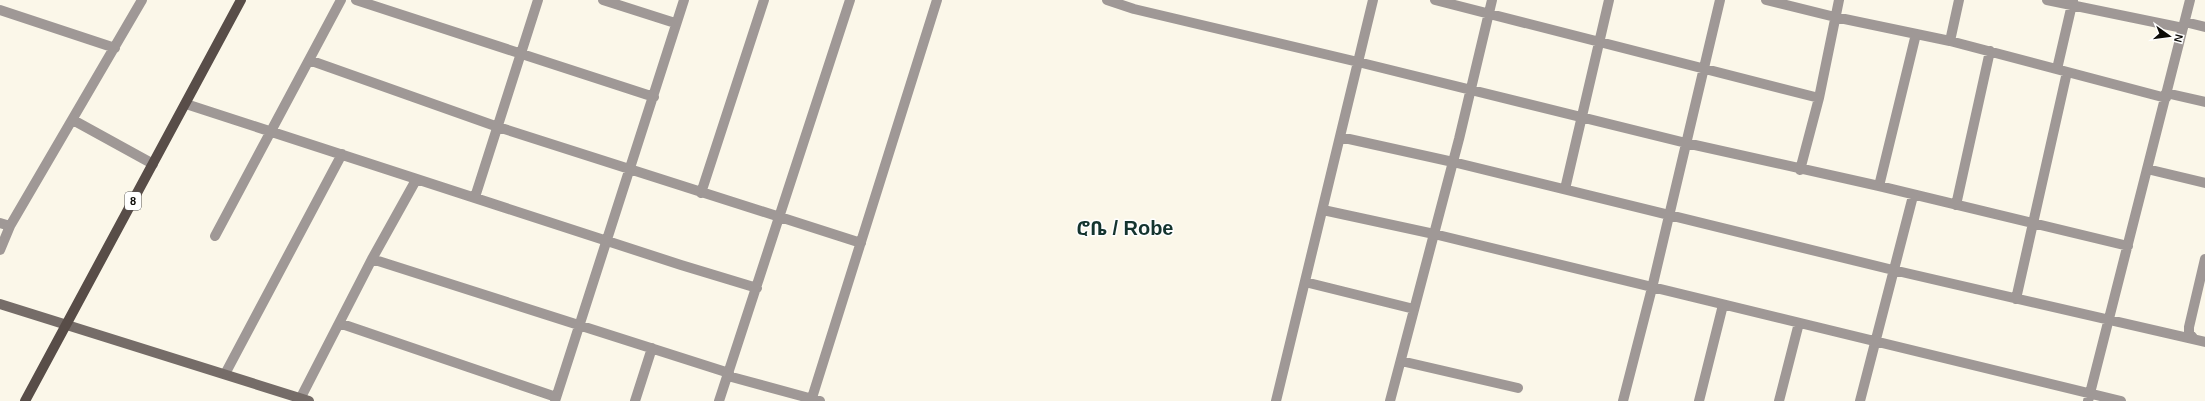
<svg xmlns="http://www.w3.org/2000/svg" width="2205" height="401" font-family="Arial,'Noto Sans Ethiopic',sans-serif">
	<rect width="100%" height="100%" fill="#fbf7e9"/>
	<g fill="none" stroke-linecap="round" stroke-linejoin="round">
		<path stroke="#9f9896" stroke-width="10" d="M356,0L654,97
			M603,0L675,23
			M1107,0L1134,9L1358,62L1686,143L1879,186L2128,246
			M1435,0L1819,98
			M1766,0L1835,17L1950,41L2166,98
			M2047,0L2183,28
			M0,10L115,48
			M2185,22L2205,27
			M1950,41L1959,0
			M309,60L498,127L861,243
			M2057,69L2073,0
			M2166,93L2205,102
			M186,104L681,265L757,288
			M73,120L153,164
			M1340,137L1453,162L1893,270L2205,342
			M2147,169L2205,183
			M1800,170L1819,98L1839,0
			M1879,186L1916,34
			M1565,189L1609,0
			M701,193L764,0
			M475,197L538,0
			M1956,205L1990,51
			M1323,210L1434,234L2121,401
			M0,223L10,226
			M215,236L341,0
			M0,250L10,226L142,0
			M372,259L729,373
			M1305,282L1414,309
			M2016,299L2067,72
			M339,323L556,397
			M2194,339L2189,333V327L2205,259
			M1401,361L1518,388
			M225,374L342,154
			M728,376L820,401
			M299,401L372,259L416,180
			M555,401L684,0
			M635,401L652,348
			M719,401L850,0
			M811,401L937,0
			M1276,401L1373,0
			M1390,401L1459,139L1492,0
			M1623,401L1652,288L1720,0
			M1699,401L1723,305
			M1779,401L1799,323
			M1860,401L1913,196
			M2088,401L2190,0"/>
		<path stroke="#756c68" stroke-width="10" d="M0,304L309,401"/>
		<path stroke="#584d48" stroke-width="10" d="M25,401L241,0"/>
	</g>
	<g text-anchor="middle" stroke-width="3" stroke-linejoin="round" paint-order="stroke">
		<rect fill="#fff" stroke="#565552" stroke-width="1" x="125" y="192" width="16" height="18" rx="3"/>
		<g font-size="11" font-weight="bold" fill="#0d0c08">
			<text x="133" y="205">8</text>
		</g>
		<g font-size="20" font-weight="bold" fill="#14342e" stroke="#fff">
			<text x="1125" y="235">ሮቤ / Robe</text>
		</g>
	</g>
	<g transform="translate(2169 36) rotate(104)" stroke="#ffffff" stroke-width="3" paint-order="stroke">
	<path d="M0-3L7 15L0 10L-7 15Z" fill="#0d0c08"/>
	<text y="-6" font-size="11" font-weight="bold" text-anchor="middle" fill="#0d0c08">N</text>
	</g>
</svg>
